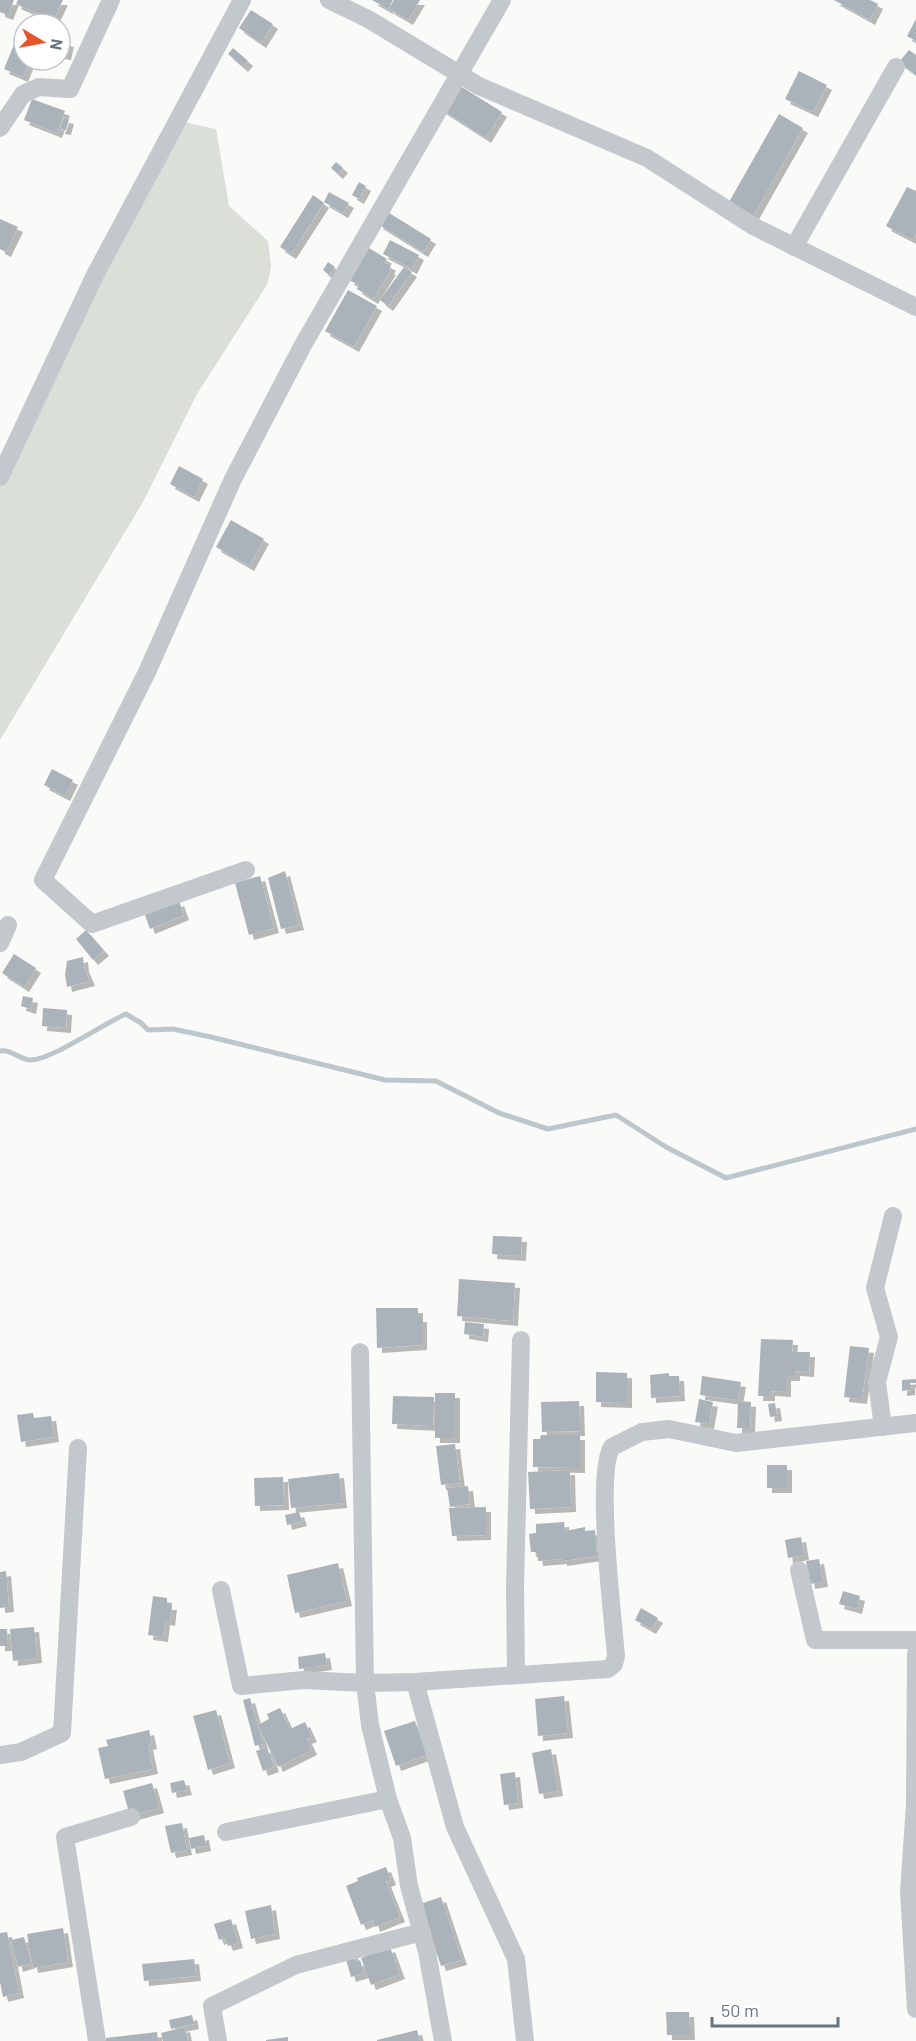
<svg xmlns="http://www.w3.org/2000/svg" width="916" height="2041" font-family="Barlow,sans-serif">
	<defs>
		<filter id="shadow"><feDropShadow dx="5" dy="5" stdDeviation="0" flood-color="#0004"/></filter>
	</defs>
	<rect width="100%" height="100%" fill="#fafaf8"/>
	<path fill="#dadfd7" d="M183,122L216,129L229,206L268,241L271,266L268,283L197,394L143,502L0,740V471Z"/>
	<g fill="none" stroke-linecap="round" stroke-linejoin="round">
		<path stroke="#bbc7cb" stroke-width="5" d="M0,1051C12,1049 20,1060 31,1060C51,1060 103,1024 126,1014L141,1023L148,1030L173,1029L211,1037L385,1080L436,1081L499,1113L548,1129L616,1115L666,1147L726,1178L916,1129"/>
	</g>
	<path fill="#aab3b9" filter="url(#shadow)" d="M0,0H14L8,15L0,12Z
		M18,0H63L53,21L16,4Z
		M372,0H393L388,9Z
		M394,0H420L408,20L389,9Z
		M834,0H870L878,4L870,20Z
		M251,10L273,24L261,43L239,28Z
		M916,19V41L907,36Z
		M17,37L24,40V60H30L23,77L4,69Z
		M61,40L69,42L66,55L60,54Z
		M233,48L248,61L243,67L228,54Z
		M909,50L916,55V75L899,62Z
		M799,71L827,85L813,112L785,99Z
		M457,84L502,112L486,138L441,109Z
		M32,99L65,111L57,133L24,120Z
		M779,114L803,128L753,216L729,202Z
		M64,118L69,119L66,130L60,129Z
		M336,162L343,168L338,174L331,168Z
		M359,182L366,186L359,199L352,195Z
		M907,187L916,191V234L913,240L886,226Z
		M329,192L349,203L343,213L324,202Z
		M313,195L324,203L291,254L280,247Z
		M386,211L431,239L423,252L378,224Z
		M0,219L18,227L6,252L0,249Z
		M390,240L419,255L412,269L383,254Z
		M369,248L387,259L384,262L391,266L389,269L391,270L373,299L357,289L359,285L349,280Z
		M328,262L335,267L329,275L323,270Z
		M404,267L412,272L388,306L380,300Z
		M348,290L377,306L354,347L325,331Z
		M179,466L203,479L194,497L170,484Z
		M231,520L264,539L249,566L216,547Z
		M52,769L73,780L65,796L44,785Z
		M285,871L299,925L281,929L268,878Z
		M260,876L274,928L249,935L235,883Z
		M179,901L184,915L150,929L145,915Z
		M86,930L104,951L93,960L76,939Z
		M14,954L36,968L24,987L2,973Z
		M83,957L84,967L90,981L67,987L65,975L67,961Z
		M23,996L33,998L31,1009L21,1006Z
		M43,1008L67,1010L66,1028L42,1026Z
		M493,1236L522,1237L521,1256L492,1254Z
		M459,1279L515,1283L513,1321L457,1316Z
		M376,1308H418V1317H422V1345L377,1348Z
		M465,1322L484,1324L483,1337L464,1334Z
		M761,1339L793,1340L792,1352H810L809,1372L795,1371V1376H786V1392L770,1391V1396H758Z
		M850,1346L869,1348L862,1399L844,1397Z
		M596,1372L627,1373V1403L596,1402Z
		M669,1373V1376H679L680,1396L651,1398L650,1375Z
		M702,1376L741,1382L738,1400L700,1395Z
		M916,1379V1383H910V1390L902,1391V1380Z
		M435,1393H455V1438H435Z
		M393,1396L434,1397L433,1426L392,1424Z
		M699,1399L713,1402L709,1424L695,1422Z
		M579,1401L580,1431L542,1432L541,1402Z
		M738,1401L751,1402L750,1428H737Z
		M775,1403L777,1416L770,1417L768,1404Z
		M33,1413L34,1418L51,1416L54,1437L21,1442L17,1415Z
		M541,1435H580V1468L533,1467V1439H540Z
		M455,1444L460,1483L441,1485L436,1446Z
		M767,1465H787V1488H767Z
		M570,1470L571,1507L530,1509L528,1472Z
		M339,1473L342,1503L291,1508L288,1479Z
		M283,1477L284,1505L255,1506L254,1478Z
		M468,1486L470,1504L450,1507L447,1488Z
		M486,1507V1535L452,1536L449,1508Z
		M299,1512L302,1521L287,1525L285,1515Z
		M564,1522L565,1531L585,1527V1531L595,1530L597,1556L562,1561V1559L538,1561L537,1552H531L529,1534L536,1533V1524Z
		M801,1537L804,1555L788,1558L785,1540Z
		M819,1559L823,1582L810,1584L806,1561Z
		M338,1563L347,1601L295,1613L287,1575Z
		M6,1571L9,1607L0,1608V1572Z
		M843,1591L860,1596L857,1609L839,1604Z
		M153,1596L167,1598V1605H172L170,1621L165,1620L163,1637L148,1635Z
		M641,1608L658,1618L651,1629L635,1620Z
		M34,1627L37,1658L13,1661L10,1629Z
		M0,1629H7L8,1646H0Z
		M325,1653L327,1665L299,1669L298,1657Z
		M564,1696L568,1733L538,1736L535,1699Z
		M250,1698L263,1744L255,1746L243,1700Z
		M280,1708L290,1729L305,1722L312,1737L307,1739L312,1750L278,1767L258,1725L269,1719L267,1714Z
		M216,1710L230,1763L208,1770L193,1716Z
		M415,1721L427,1755L396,1766L384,1731Z
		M149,1730L152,1744L148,1745L153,1769L105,1779L98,1748L108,1746L106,1740Z
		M267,1747L274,1767L263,1771L256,1751Z
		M551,1749L558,1791L539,1794L532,1753Z
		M515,1772L518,1803L504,1805L500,1774Z
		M184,1780L187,1790L172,1793L170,1783Z
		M152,1783L159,1808L130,1816L123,1791Z
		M182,1823L187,1850L171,1853L165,1826Z
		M204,1835L206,1846L191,1849L189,1838Z
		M386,1867L391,1880L386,1882L400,1917L375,1927L373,1920L361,1925L346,1886L358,1881L357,1878Z
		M441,1897L462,1960L441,1966L420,1904Z
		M271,1905L275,1934L251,1939L245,1911Z
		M231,1919L238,1943L228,1946L225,1938L219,1940L214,1924Z
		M63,1928L68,1962L33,1968L27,1934Z
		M7,1932L19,1993L3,1997L0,1982V1933Z
		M24,1937L31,1963L18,1967L11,1940Z
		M390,1947L400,1974L371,1985L361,1958Z
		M353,1953L355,1962L360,1960L364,1973L351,1977L345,1956Z
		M194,1959L196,1976L144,1981L142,1964Z
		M666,2012H689L690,2035H667Z
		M192,2015L194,2024L171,2029L169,2020Z
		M185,2027L188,2041H163L161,2033Z
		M417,2030L420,2041H377V2040Z
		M157,2032L158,2041H106V2038Z
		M288,2037V2041H266V2040Z"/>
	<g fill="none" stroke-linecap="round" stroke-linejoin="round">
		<path stroke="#c3c8cc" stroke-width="18" d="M329,0L368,19L479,86L647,158L753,226L916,307
			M0,128L23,94L39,87L70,89L111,0
			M794,247L896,67
			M0,477L95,275L242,0
			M246,870L92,924L43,880L147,672L233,479L303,345L502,0
			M0,943L8,925
			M360,1352L365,1683L370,1725L388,1799
			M883,1427L877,1382L889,1337L875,1288L893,1216
			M799,1570L815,1640H916
			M221,1590L241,1686L303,1680L365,1683L415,1682L608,1669L614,1664L616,1656C613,1619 595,1472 612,1447L642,1432L669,1429L736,1443L916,1423
			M916,1653L915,1803L909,1892L916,2009
			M516,1674L515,1588L521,1340
			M415,1682L455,1827L516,1959L525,2041
			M0,1755L21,1752L62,1733L78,1448
			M226,1832L388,1799L402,1838L409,1886L427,1952L443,2041
			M97,2041L65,1837L131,1817
			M218,2041L212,2006L296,1965L422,1932"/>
	</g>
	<g transform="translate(42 42) rotate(100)"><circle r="28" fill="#ffffff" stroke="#c1c8cd" stroke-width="1.5"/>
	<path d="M0-4.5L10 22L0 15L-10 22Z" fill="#e4572e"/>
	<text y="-9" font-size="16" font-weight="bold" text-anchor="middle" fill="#657683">N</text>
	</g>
	<path d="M712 2017v9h126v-9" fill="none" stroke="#657683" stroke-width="3"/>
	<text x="721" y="2017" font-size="18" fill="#657683" stroke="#ffffff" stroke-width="4.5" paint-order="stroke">50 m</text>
</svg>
